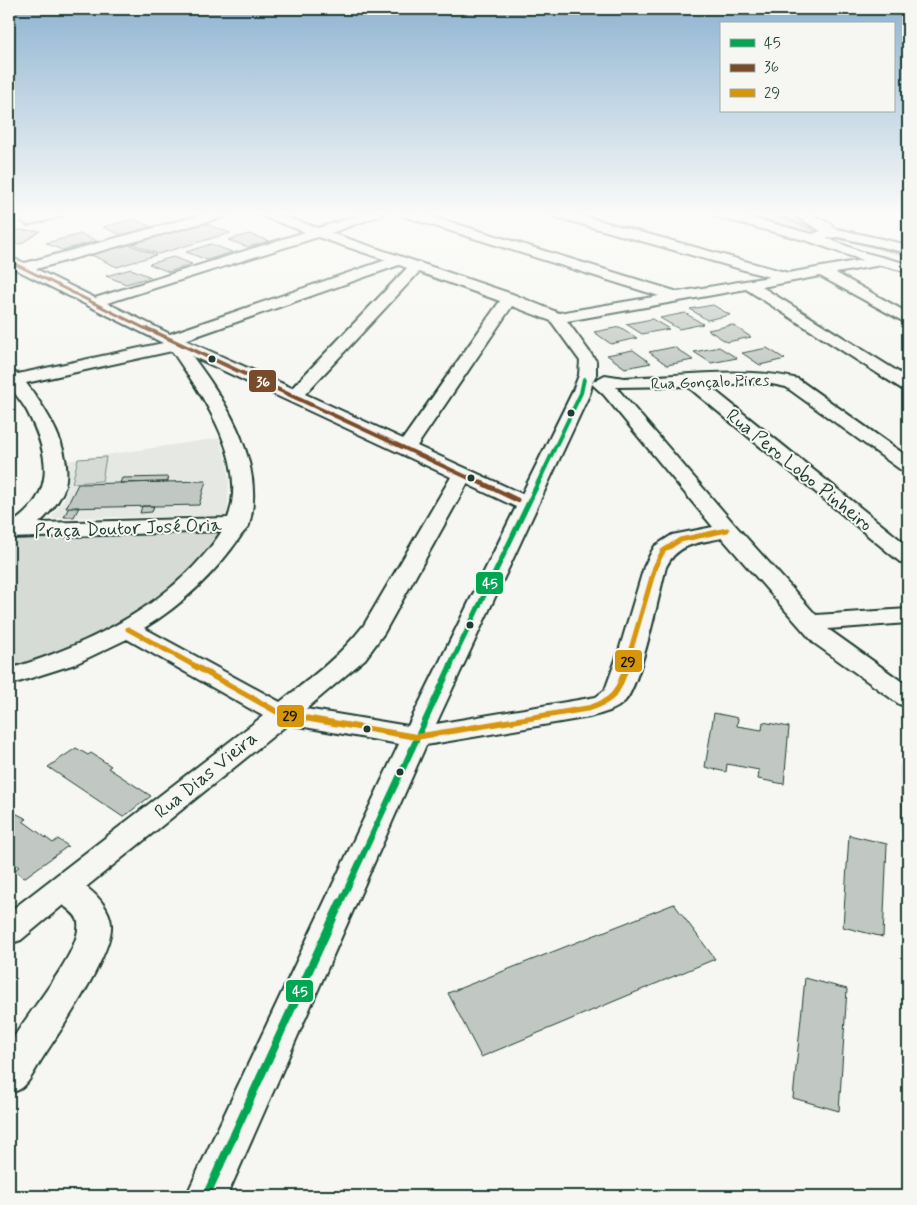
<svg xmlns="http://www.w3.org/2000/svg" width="917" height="1205" font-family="Mynerve,sans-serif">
	<rect width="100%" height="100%" fill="#f6f6f2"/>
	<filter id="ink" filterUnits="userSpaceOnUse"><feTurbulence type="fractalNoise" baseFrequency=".02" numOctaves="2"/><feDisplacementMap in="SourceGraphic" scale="10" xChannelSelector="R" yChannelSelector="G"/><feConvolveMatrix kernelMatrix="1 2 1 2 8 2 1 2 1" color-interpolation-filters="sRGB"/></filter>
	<g filter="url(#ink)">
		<path fill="#e6e8e4" d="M219,438L227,462L229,482L227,516L51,518L63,501L68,486L66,461Z"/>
		<path fill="#d6dbd6" stroke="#7a8c85" d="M718,213H796L826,227L813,238Z
			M106,457L102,481L72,483L78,459Z
			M237,523L218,550L127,628L9,676V536L17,530Z"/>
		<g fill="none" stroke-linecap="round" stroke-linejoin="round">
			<path stroke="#72847d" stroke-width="3" d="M771,213L823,233
				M832,236L908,255"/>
		</g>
		<path fill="#c1c8c3" stroke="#1f3d34" d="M133,219L152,227L121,235L103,227Z
			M201,222L230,233L158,254L128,242Z
			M11,230L40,231L21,244L9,243V231Z
			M81,234L97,241L62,250L46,243Z
			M249,234L269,241L248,247L228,240Z
			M125,243L156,255L117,267L87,253Z
			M211,244L232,252L207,260L186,252Z
			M173,257L192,264L169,272L149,264Z
			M131,269L151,277L126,284L106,276Z
			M713,305L730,315L707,320L690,309Z
			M685,313L703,324L679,329L660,318Z
			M652,319L669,329L642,334L626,324Z
			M732,325L751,337L727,342L708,330Z
			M620,327L637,338L611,344L594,332Z
			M674,347L693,360L667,365L649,352Z
			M719,347L737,358L711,363L694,352Z
			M767,348L785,359L760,365L742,353Z
			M633,350L651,363L625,368L607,355Z
			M169,477L167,482L120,483L122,478Z
			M206,481L199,505L66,508L78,484Z
			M142,506H154L152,512L140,513Z
			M69,507H79L74,517H64Z
			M714,713L738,718L737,726L762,730L763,722L789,727L784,784L758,779L759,770L727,764L726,772L705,767Z
			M76,748L88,755L91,753L111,766L108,768L151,796L123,817L48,767Z
			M901,766L908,767V828L902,826Z
			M9,810L27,819L23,821L53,843L58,839L68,846L24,878L15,870L19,867L9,859Z
			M849,835L887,844L883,937L843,927Z
			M674,904L715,959L481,1057L448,993Z
			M805,978L847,989L839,1111L793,1098Z"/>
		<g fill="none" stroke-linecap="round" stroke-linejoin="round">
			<g stroke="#1f3d34" stroke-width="4">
				<path id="minor" d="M42,213H64L62,216L28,225L22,221L23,218Z
					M208,213H229L227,216L36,269L95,298L305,232L254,213H273L318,228L366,213H386L331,233L515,295L559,313L659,296L403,216L401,213H421L678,292L769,277L553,216L551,213H572L788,273L862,260L808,241L714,216L712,213H734L812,234L821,231L790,213H807L831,224L833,228L908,245V253L838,237L826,238L862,252L908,264V272L881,265L836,273L908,313V324L820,276L762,287L908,378V390L902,389L746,289L567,321L596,361V375L592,382L605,375L624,378C678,376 746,366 798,379L908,457V472L901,470L786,387L767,383L708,385L908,546V564L900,562L687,386L616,387L735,525L816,615L908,609V623L828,629L908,686V707L899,704L814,643L722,538C698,543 678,543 666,567C659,594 641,683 625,701C615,711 603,713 590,717L426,745L227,1196H186L399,744L288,724L86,887C97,895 110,909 111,924C114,954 57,1035 40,1062C35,1070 30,1081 23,1087C20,1090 13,1092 9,1093C9,1082 5,1053 10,1044C24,1016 83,952 78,922C77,915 69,910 63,905L21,940L9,944V912L263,716L127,639L75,664L9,685V669C89,645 175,603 222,531L9,538V525C57,495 50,456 27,411C17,393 9,392 9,370L18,374L163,343L9,266V257L25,263ZM318,237L386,260L170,334L107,303ZM399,265L407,268L292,388L185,340ZM419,272L500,301L403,439L305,394ZM512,306L551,321L580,361L579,375L572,393L522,494L417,446ZM172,351C202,395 249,461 228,518L39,523C49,514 59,502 64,489C75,453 46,409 26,383ZM192,356L451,477L364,625C340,656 311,678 280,702L144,628C182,605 215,573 240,537C242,533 248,529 249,525C266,466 228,403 192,356ZM592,384L604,395L713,527L672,535L655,546L652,551L644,567L618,654L605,690L596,697L436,724L590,393ZM467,484L516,507L408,726L306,709L365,659L384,633Z"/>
			</g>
			<use href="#minor" fill="#f6f6f2" fill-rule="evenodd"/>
			<g stroke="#f6f6f2" stroke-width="7">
				<path id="bus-1-far3" d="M540,479L581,393L584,379"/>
			</g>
			<g stroke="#f6f6f2" stroke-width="9">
				<path id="bus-1-far2" d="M450,666L541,477"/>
			</g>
			<g stroke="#f6f6f2" stroke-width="10">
				<path id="bus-1-far1" d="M340,904L451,665"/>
			</g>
			<g stroke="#f6f6f2" stroke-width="11">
				<path id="bus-1" d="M206,1196L340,903"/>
			</g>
			<g stroke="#f6f6f2" stroke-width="5.5">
				<path id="bus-2-far2" d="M9,261L150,331"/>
			</g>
			<g stroke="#f6f6f2" stroke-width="7">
				<path id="bus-2-far1" d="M148,329L471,479"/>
			</g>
			<g stroke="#f6f6f2" stroke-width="9">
				<path id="bus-2" d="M469,477L517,500"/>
			</g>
			<g stroke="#f6f6f2" stroke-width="9">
				<path id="bus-3-far1" d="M128,629L195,666
					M626,666L655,567L663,551L680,540L727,530"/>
			</g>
			<g stroke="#f6f6f2" stroke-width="10">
				<path id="bus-3" d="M193,665L281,714L416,737L590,708C617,699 618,690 627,665"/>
			</g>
			<use href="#bus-1-far3" stroke="#00a651" stroke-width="4"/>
			<use href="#bus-1-far2" stroke="#00a651" stroke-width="5"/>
			<use href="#bus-1-far1" stroke="#00a651" stroke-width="6"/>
			<use href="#bus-1" stroke="#00a651" stroke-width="8"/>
			<use href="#bus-2-far2" stroke="#7a4b2a" stroke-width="3"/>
			<use href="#bus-2-far1" stroke="#7a4b2a" stroke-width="4"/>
			<use href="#bus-2" stroke="#7a4b2a" stroke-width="5"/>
			<use href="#bus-3-far1" stroke="#d79608" stroke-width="5"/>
			<use href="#bus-3" stroke="#d79608" stroke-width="6"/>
		</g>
	</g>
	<linearGradient id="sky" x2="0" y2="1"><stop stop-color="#8fb4d1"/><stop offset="0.56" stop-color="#fbfbf9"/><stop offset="1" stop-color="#fbfbf9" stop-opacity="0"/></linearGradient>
	<rect width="917" height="382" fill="url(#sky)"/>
	<g fill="#1f3d34" stroke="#f6f6f2" stroke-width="2">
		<circle cx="212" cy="359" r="4.5"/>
		<circle cx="571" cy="413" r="4.5"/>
		<circle cx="471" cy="478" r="4.5"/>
		<circle cx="470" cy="625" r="4.5"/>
		<circle cx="367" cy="729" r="4.5"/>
		<circle cx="400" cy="772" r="4.5"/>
	</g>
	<g text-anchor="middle" stroke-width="4" stroke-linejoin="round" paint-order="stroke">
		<g font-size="16" fill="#1f3d34" stroke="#f6f6f2">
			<text transform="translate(710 381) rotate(-2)" y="6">Rua Gonçalo Pires</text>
		</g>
		<g font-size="19" fill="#1f3d34" stroke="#f6f6f2">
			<text transform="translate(800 469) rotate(39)" y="7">Rua Pero Lobo Pinheiro</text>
			<text transform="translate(128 527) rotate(-2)" y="7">Praça Doutor José Oria</text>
			<text transform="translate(205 774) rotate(-39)" y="7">Rua Dias Vieira</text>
		</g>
	</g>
	<g stroke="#f6f6f2" stroke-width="2">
		<rect x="248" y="369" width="29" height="24" rx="5" fill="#7a4b2a"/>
		<rect x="475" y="571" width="29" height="24" rx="5" fill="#00a651"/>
		<rect x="614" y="649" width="29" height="24" rx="5" fill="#d79608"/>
		<rect x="276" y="704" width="29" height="24" rx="5" fill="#d79608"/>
		<rect x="285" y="979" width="29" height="24" rx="5" fill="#00a651"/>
	</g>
	<g font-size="14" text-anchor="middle" font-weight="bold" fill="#fff">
		<text x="263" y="386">36</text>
		<text x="490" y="588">45</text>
		<text x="300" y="996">45</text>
	</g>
	<g font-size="14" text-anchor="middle" font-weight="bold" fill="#111">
		<text x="628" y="666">29</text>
		<text x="290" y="720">29</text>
	</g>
	<rect width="917" height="1205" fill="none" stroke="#f6f6f2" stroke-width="30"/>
	<rect x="15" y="15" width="887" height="1175" fill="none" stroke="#1f3d34" stroke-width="2" filter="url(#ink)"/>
	<rect x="720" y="22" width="175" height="90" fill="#f6f6f2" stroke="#a0aca6"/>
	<rect x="730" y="39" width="25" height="8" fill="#00a651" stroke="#a0aca6"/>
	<text x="764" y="48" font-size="15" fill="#1f3d34">45</text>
	<rect x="730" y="64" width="25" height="8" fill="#7a4b2a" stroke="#a0aca6"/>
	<text x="764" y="72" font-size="15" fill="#1f3d34">36</text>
	<rect x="730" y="89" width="25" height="8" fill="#d79608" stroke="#a0aca6"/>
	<text x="764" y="98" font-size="15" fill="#1f3d34">29</text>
</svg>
